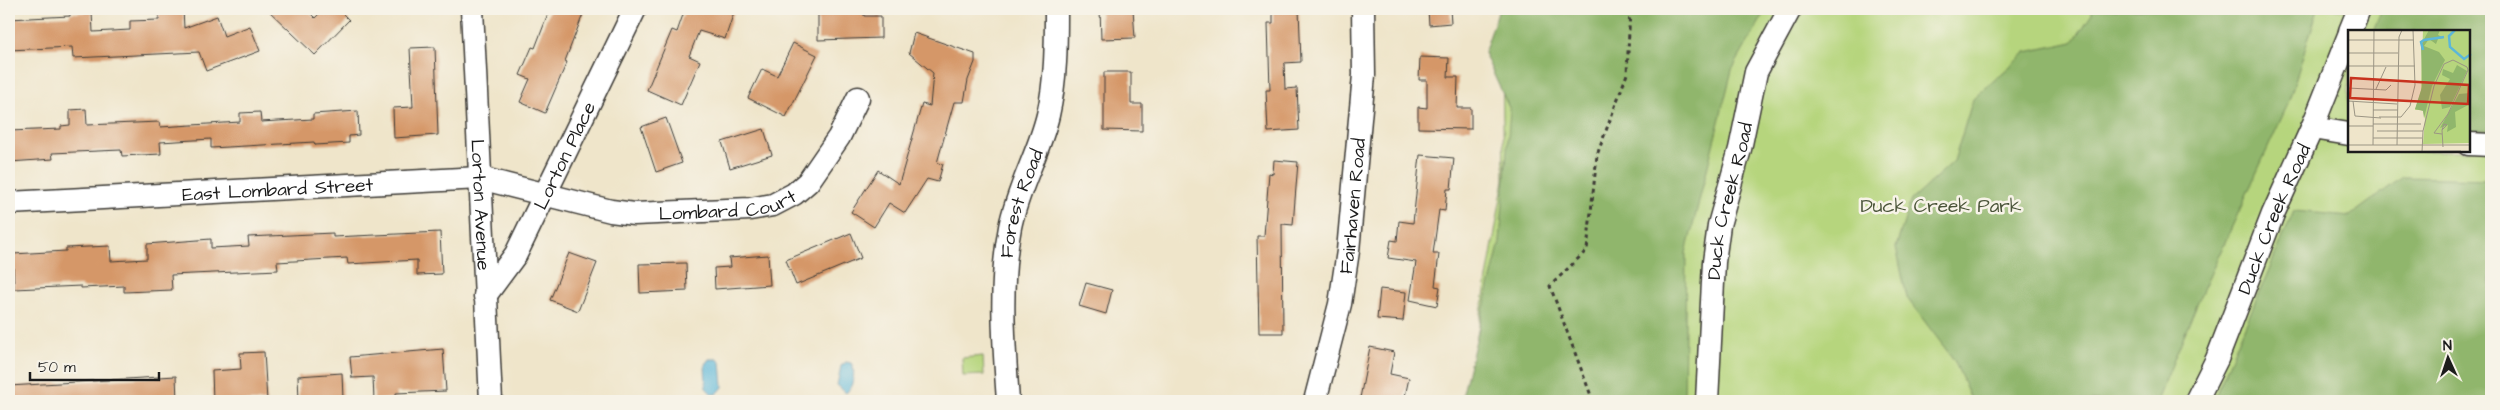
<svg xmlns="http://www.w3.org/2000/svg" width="2500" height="410" font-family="'Architects Daughter',sans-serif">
	<rect width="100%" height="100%" fill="#f7f3e8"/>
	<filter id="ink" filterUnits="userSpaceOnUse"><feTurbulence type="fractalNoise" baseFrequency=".02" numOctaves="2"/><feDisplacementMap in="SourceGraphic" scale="10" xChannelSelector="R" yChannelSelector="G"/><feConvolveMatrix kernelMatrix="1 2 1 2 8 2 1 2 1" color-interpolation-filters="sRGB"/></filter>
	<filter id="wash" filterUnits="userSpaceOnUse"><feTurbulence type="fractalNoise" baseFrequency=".0096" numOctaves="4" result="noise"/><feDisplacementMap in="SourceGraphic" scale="20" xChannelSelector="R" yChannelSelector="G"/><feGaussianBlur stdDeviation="1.12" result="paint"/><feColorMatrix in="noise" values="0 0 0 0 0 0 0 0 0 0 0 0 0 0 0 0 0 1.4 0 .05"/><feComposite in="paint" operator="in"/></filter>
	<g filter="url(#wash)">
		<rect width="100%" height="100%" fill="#efe5ca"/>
		<path fill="#b6d57d" stroke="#69784c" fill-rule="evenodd" d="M1501,9H2491V401H1466L1504,179ZM2349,31H2469V151H2349Z
			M983,356L984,375L963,376L962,358Z"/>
		<path fill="#90b66c" stroke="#566944" d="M1499,9H1767L1732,70L1686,253L1684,401H1461L1500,242L1510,110L1484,53Z
			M2092,9H2318L2287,106L2199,299L2157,401H1972L1954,360L1907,298L1896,247L1911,200L1954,161L1973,99L2026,52L2073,42L2092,14Z
			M2382,9H2491V130L2469,131V31H2373Z
			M2403,177L2491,179V401H2213L2294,211L2350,216Z"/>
		<path fill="#5cb7d9" stroke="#3c6a7a" d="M709,359H717L721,362L723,387L717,394H712L706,388L705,364Z
			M846,362L851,363C857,371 852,389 846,393L837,385L841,366Z"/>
		<g id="blocks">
			<path fill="#d59767" d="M159,9H183L184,28L217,16L224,36L250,26L260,51L206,71L199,52L73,58L72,47L9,50V19L70,16V13L92,12L93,32L130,30V21L159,20Z
				M267,9H306L315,18L324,9H338L349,20L315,55Z
				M550,9H585L565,61L567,62L545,113L520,102L530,79L520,75L532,47L535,48Z
				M685,9H735L725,39L699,31L689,56L700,61L681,105L647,90L672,30L677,32Z
				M818,9H864V16H881V38L818,40Z
				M1100,9H1133L1135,38L1101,39Z
				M1273,9H1299L1301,62L1284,63L1285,89L1297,88L1299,130L1268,132L1266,90H1270L1268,23H1273Z
				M1428,9H1450L1451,23L1429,25Z
				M914,33L975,54V62L968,80L964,102H954L937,163L943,164L938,182L927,179L905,213L889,203L874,227L851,212L878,170L899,184L922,104L930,106L933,73L909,53Z
				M793,43L817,55L786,117L748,98L762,69L777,76Z
				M435,47L438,135L394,138L393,108L413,107L410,48Z
				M1420,57L1449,58L1448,77H1458L1457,108H1471V129L1418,128V107L1427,108V80H1419Z
				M1104,72H1131V104H1142V131L1104,130Z
				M86,109L87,125L159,122L160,127L240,122V113L260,112L261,122L313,119V114L358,111L359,135L349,136V143L315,145L314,142L211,148V139L160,142L161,154L122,156L121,150L52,153L53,159L9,162V131L61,129V126L70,125V110Z
				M666,118L682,163L656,172L641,127Z
				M764,129L772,155L730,168L722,142Z
				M1420,155L1454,158L1451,189H1447L1445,211L1439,210L1433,254H1439L1435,286L1440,287L1437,306L1410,300L1416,262L1388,258L1391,240L1397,241L1399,221L1413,223Z
				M1274,160L1298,162L1293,225L1282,224L1283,333H1259L1257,236H1264L1269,173L1273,174Z
				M440,232L442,274L417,275V260L348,264L347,258L277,262L278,270L171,275L172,290L124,292V286L81,288V286L14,289L13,254L66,251V248L110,246L111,261L147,259V244L211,239V248L249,246L248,237L333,233V237Z
				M851,233L861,258L796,285L786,260Z
				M569,253L597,263L578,311L550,300Z
				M768,255L770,285L715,289L714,268L730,267L729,258Z
				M686,263L687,291L640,293L639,264Z
				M1086,283L1112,290L1106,314L1079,306Z
				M1380,289L1406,292L1403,321L1377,319Z
				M1370,347L1394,352L1390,374L1409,378L1404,401H1377L1360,398Z
				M443,349L446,391L396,393V398L374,400L373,377L352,378L350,357Z
				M264,352L267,401H213L212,371L241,369L240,353Z
				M342,373L343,400L299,401L298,376Z
				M176,376L177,401H9V386Z"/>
		</g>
	</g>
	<g filter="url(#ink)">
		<use href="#blocks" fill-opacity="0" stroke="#3c3a36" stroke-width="1"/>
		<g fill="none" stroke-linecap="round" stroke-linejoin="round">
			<g stroke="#3c3a36" stroke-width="25">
				<g id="minor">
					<path id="s1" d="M472,9L491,401"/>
					<path d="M2350,31L2359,9"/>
					<path d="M2312,128L2349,134"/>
					<path d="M2469,144L2491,145"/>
					<path id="s2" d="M9,203L480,178L611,211L634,214L750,209L773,205L794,194L808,182L839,137L858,98"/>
					<path id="s3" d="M485,296L516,254L635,9"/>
					<path id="s4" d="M1008,401C1004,344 999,284 1010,227C1018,187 1039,153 1048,115C1056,81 1056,44 1056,9"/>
					<path id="s5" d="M1315,401L1340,304L1348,251L1364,75L1363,9"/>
					<path id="s6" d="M1707,401L1714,262L1719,225L1740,149L1756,72L1790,9"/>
					<path id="s7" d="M2196,401L2217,359L2273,214L2312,128L2349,35"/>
				</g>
			</g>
			<path stroke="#3c3a36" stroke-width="3" stroke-dasharray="4 4" stroke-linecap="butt" d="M1593,401L1550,286L1587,250L1597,155L1627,74L1630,9"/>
			<use href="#minor" stroke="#fff" stroke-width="22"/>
		</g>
	</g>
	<g text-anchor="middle" stroke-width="5" stroke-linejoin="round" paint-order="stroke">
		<g font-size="19" fill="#1c1c1c" stroke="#f7f3e8">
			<text dy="7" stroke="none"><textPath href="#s3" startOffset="162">Lorton Place</textPath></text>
			<text dy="7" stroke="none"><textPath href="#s2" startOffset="269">East Lombard Street</textPath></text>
			<text dy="7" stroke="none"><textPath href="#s6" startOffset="202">Duck Creek Road</textPath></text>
			<text dy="7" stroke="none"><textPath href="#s2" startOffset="724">Lombard Court</textPath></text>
			<text dy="7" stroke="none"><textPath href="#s4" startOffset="200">Forest Road</textPath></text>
			<text dy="7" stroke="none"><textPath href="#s1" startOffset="196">Lorton Avenue</textPath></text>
			<text dy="7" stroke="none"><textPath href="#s5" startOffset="199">Fairhaven Road</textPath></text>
			<text dy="7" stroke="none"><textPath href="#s7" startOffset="198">Duck Creek Road</textPath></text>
		</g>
		<g font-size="19" fill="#4a5439" stroke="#f7f3e8">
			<text x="1941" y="212">Duck Creek Park</text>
		</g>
	</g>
	<g transform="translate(2348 30)">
		<rect width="122" height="122" fill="#efe5ca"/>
		<path d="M75,0H122V113L75,114L77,89L75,80H67L73,61Z" fill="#b6d57d"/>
		<path d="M81,0H92L90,5L96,8L90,9L88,14L81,9L76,16L91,22L97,30L84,56L76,88L75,81L67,79L74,57L73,15ZM109,35L119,41L102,77L94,79L92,65L102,49L94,45L95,39L105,43ZM122,63V74L107,82L108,97L99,102L100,95L92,98L111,64Z" fill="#90b66c"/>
		<path fill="none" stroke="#5cb7d9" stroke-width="2.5" d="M107,0L101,6L102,17L116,29L123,24M75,20L73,12L76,10L96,7"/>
		<path fill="none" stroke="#9b9584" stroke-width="1" d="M0,10H66M0,23H50M0,36H67M0,58L38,60L43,55M28,59L38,37M0,71L49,74M5,71L7,86L33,88M25,80H50M31,87H53L62,76L67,55L65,0M25,94H73M0,96H25M94,100L99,95L96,94L94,100L95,117M29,101H75M25,108H74M0,115H123M25,115L26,0M49,115L51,7L54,0M0,122L113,121M74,122L75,101L86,56L96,34L105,30L119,37L120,40L100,84L86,103L94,104"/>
		<path fill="#c8321e" fill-opacity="0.15" stroke="#c8321e" stroke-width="2.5" d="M3,48L121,55L120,74L2,68Z"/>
		<rect width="122" height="122" fill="none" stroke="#1c1c1c" stroke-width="2.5"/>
	</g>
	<rect width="2500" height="410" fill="none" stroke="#f7f3e8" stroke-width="30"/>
	<g transform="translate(2448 358) rotate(357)" stroke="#f7f3e8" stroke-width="4" paint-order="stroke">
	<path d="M0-4L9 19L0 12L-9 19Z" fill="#1c1c1c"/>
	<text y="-8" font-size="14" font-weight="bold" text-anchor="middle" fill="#1c1c1c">N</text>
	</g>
	<path d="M30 372v8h129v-8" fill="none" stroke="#1c1c1c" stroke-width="2.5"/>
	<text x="38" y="372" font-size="15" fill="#1c1c1c" stroke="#f7f3e8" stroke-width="4" paint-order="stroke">50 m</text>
</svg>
